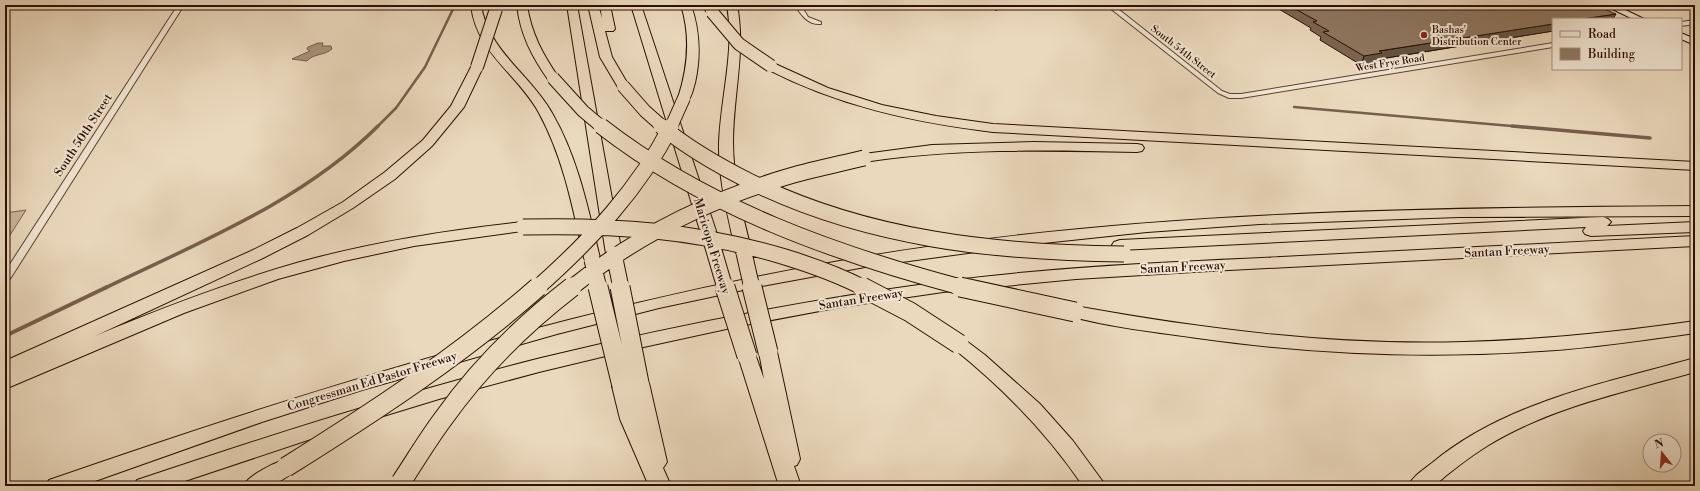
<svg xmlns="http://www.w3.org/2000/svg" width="1700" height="491" font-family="'Libre Bodoni',serif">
	<rect width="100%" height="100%" fill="#ebd9bd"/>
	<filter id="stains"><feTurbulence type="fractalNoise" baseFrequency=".005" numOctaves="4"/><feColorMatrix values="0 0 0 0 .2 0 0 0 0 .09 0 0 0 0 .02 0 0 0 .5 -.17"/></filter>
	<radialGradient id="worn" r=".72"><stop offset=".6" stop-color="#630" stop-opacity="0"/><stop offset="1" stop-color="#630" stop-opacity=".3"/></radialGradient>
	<path fill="#cab79d" stroke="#7a634e" d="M26,210L5,243V213Z"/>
	<path fill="#aa947d" stroke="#775f4b" d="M318,43H323L322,46H331L332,49C324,56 314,53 307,61L292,59L310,51L307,49L308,47Z"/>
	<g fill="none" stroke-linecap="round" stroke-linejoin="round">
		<path stroke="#775f4b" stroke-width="2.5" d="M1294,107L1523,127
			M377,127L396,108L425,67L455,5"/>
		<path stroke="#775f4b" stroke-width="3.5" d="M1512,126L1650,138
			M105,288C200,242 303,201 378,126"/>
		<path stroke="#775f4b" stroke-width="4" d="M5,336L107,287"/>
		<g stroke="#5b422f" stroke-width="2">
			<path id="minor" d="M178,5H184L10,279L5,282V272Z
				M795,5H801L808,17L821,22V24C808,25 801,15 795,5Z
				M1106,5H1113L1222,91L1230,94H1241L1553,43V47L1241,98H1229L1218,93Z
				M1695,20V24L1681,26V22Z"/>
		</g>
		<g stroke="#2b0f00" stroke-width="2">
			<path id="secondary" d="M1604,5H1615L1644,19H1633Z
				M1681,33L1695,39V45L1681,39Z"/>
		</g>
		<g stroke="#2b0f00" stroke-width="2">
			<path id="motorway" d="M471,5H481C488,51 531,75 552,113C578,158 588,208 600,258L598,262L592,263L586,262L584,258C573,209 564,159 539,113C518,74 476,53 471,5Z
				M517,5H527C531,33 543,55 559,78L557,81H549C532,57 520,34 517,5Z
				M567,5H577L622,254L620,257L614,259L608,257L606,254Z
				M588,5H598L602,18L600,5H610L615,29L613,31H605L612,57L629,86L627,89H619L600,57Z
				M631,5H641L718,237L716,240L710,242L704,240L702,237Z
				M681,5H691C700,31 701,56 695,83C693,89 692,96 688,101H680L678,98C688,67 691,37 681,5Z
				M702,5H712L717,12L712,15L708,14Z
				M727,5H737C746,51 733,96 733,142C733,180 743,216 752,253L750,256L744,258L738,256L736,253C728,216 718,179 719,142C721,95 735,51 727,5Z
				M771,62L828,88L882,105L936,116L993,124L1695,162V170L993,132C912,122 839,106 767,69L765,66L767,63Z
				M477,63L481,64L483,67L464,107L432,146L395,179L353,208L308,235L263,258L95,336C162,308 230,282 300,262C373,242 448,230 523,222L529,224L531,227L529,230L414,246L344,261L278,279L184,313L5,389V361L251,251L297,228L343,202L385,172L423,140L451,106L471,67L473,64Z
				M1034,142L1137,144L1142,145L1144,148L1142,151L1137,152C1045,150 955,148 864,162L859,161L857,158L859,155L864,154L932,145Z
				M1695,206V216L1459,217L1260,224L1147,232L1034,244L865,267L762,286L659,308L557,334L362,390L262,422L81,486H46L49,480C317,387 582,305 862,257C1138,211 1416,208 1695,206Z
				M1603,217L1608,219L1611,222L1607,226L1695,222V232L1591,236L1585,234L1583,231L1586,227L1120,250L1114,248L1112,245L1114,242L1120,240Z
				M1695,236V246L1210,271L1076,279L943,292L841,307L740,326L639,348L539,372L439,399L344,428L170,486H134L137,480C271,435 405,392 541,358C673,326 806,300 940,282C1053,267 1168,262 1281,257C1419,250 1557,243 1695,236Z
				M1075,306C1203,329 1334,346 1464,342C1542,340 1618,332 1695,321V333C1644,340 1593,348 1541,351C1427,359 1310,354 1197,338C1154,332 1110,327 1069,316L1066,312L1069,308Z
				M959,338L965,340L985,355L1040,404L1073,441L1106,486H1083C1047,433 1003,388 953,348L950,344L953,340Z
				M768,346L775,348L777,352L800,459L797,465L794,466L801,486H779L738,356L740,351L747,350L754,351L764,379L759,352L761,348Z
				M1695,358V372C1625,392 1550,407 1487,446C1468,458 1451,471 1434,486H1408C1413,476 1423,470 1432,463C1505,402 1606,383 1695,358Z
				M639,376L646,378L649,383L667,462L663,468L671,486H649L620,419L612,386L615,381L622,379L630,383L632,378Z
				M286,459L293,461L296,467L293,473L272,486H243C249,475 274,463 286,459Z"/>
		</g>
		<use href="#minor" fill="#f2e6d4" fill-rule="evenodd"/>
		<use href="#secondary" fill="#f2e6d4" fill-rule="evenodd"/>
		<use href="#motorway" fill="#ebd9bd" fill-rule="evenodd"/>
		<g stroke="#2b0f00" stroke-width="14" stroke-linecap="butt">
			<path id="motorway-bridge-far2" d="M712,12L739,44L771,66
				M477,67L496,9
				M553,78L583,111L602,127
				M623,86L645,111L663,127
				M671,127L684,98"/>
		</g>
		<g stroke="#2b0f00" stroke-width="17" stroke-linecap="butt">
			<path id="motorway-bridge-far1" d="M601,126C706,208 836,254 964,288
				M661,126C689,149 719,166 751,182C867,239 996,253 1124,254
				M523,227C616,225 695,230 785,257C811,265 839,275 864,288
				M710,237L725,288
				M744,253L752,288
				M614,254L621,288
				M592,260L599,288
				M537,288C590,241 639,189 671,126
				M571,288C635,237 711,199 790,176C814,169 839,164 864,158"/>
		</g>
		<g stroke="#2b0f00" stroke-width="21" stroke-linecap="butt">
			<path id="motorway-bridge" d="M598,287L622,386
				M620,287L639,383
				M725,287L747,356
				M752,287L768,352
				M862,287L910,312L959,344
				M960,287L1075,312
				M286,467C374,412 461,355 538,287
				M401,482C415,461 428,439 443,419C479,368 524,324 572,287"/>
		</g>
		<use href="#motorway-bridge-far2" stroke="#ebd9bd" stroke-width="12"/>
		<use href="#motorway-bridge-far1" stroke="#ebd9bd" stroke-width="15"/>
		<use href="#motorway-bridge" stroke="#ebd9bd" stroke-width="19"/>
	</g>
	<path fill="#7b6754" stroke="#2b0f00" d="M991,5H1031L995,10Z
		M1272,5H1595L1553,19V31L1380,59L1379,62L1361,65L1320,40L1321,37L1310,30L1311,28Z"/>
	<path fill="#645445" stroke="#2b0f00" d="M996,5H1031L995,10Z
		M1616,14L1613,19H1582Z
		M1553,24V31L1380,59L1379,62L1361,65L1364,56L1379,51Z"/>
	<path fill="#8f7862" stroke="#2b0f00" d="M1288,5H1595L1616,14L1582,19H1553V24L1379,51L1382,53L1364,56L1323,32L1329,31L1313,22L1317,21Z"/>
	<circle fill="#8f2418" stroke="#f2e6d4" stroke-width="1.5" cx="1424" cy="35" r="4"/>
	<g text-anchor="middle" stroke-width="4" stroke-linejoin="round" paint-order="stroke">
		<g font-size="10" fill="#2b0f00" stroke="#f2e6d4" text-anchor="start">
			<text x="1432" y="33">Bashas'<tspan x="1432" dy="12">Distribution Center</tspan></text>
		</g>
		<g font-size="10" fill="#2b0f00" stroke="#f2e6d4">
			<text transform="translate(1184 51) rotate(38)" y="4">South 54th Street</text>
			<text transform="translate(1390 62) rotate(-9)" y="4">West Frye Road</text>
		</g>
		<g font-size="12" fill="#2b0f00" stroke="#f2e6d4">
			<text transform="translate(83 135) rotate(-57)" y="4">South 50th Street</text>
			<text transform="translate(712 246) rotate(73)" y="4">Maricopa Freeway</text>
			<text transform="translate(1507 251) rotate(-3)" y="4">Santan Freeway</text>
			<text transform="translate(1183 267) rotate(-3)" y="4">Santan Freeway</text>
			<text transform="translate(861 299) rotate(-9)" y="4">Santan Freeway</text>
			<text transform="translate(372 381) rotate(-17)" y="4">Congressman Ed Pastor Freeway</text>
		</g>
	</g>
	<rect width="1700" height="491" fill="none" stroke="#ebd9bd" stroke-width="20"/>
	<rect x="6" y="6" width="1688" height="479" fill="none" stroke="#2b0f00" stroke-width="2"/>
	<rect x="10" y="10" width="1680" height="471" fill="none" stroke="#2b0f00"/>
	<rect x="1552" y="18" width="130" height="52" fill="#f2e6d4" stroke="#a2907f"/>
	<rect x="1560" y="31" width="20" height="6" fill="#f2e6d4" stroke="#a2907f"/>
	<text x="1588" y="38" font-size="12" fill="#2b0f00">Road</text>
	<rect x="1560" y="48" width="20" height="12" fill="#8f7862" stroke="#a2907f"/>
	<text x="1588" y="58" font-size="12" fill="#2b0f00">Building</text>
	<g transform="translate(1662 453) rotate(343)"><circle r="19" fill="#f2e6d4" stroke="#a2907f"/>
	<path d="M0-3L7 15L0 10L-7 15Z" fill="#8f2418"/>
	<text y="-6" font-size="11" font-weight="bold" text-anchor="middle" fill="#2b0f00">N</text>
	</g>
	<rect width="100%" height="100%" filter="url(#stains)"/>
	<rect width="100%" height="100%" fill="url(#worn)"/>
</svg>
